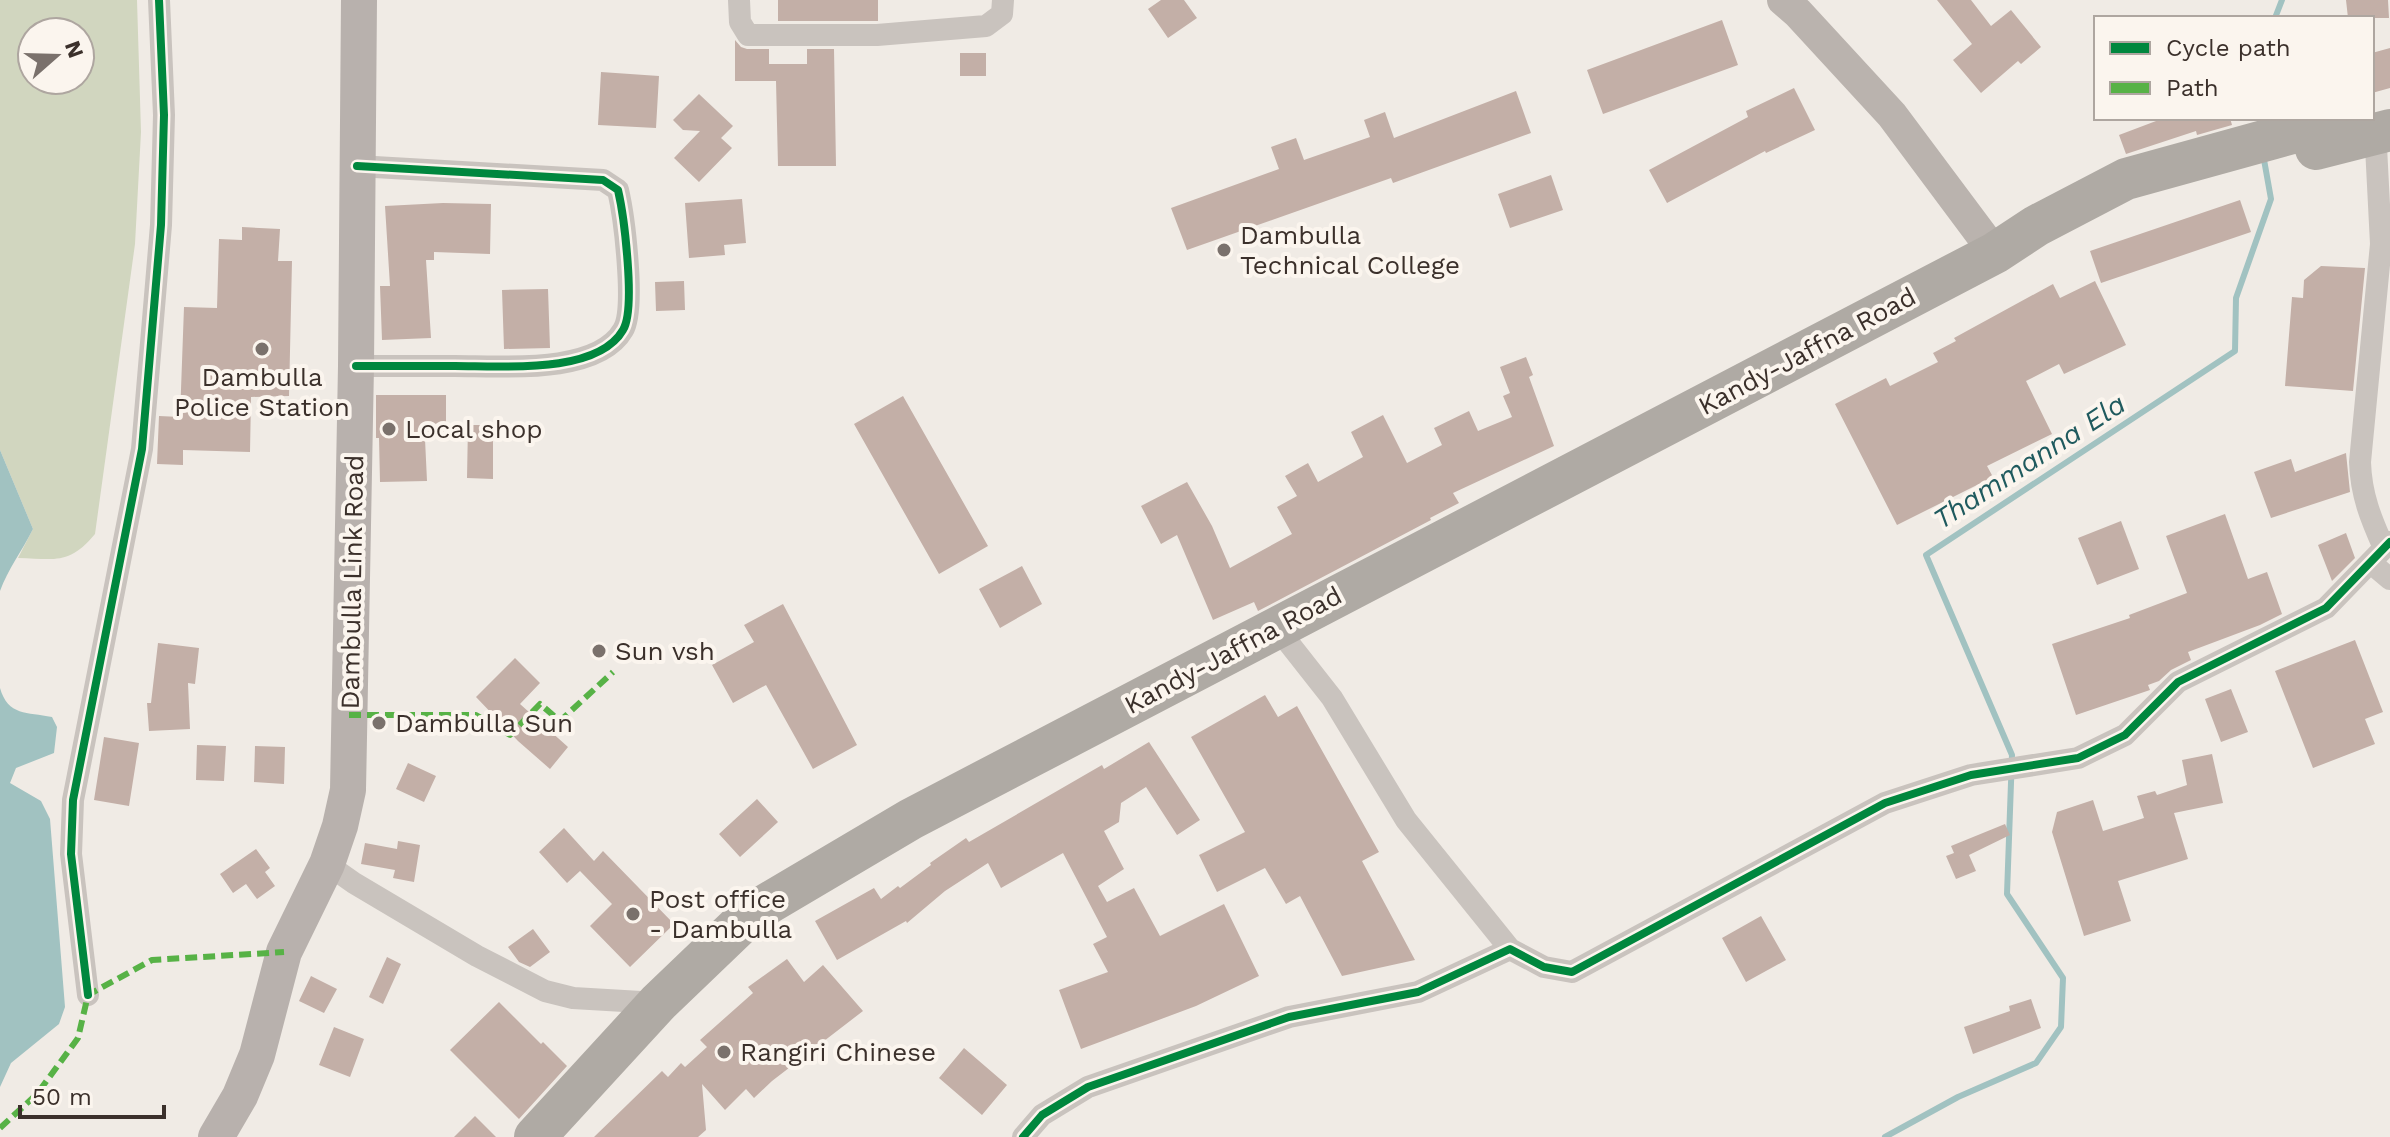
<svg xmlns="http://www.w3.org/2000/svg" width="2390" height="1137" font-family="'Work Sans',sans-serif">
	<rect width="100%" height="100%" fill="#f0ebe5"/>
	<path fill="#d1d6bf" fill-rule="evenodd" d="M0,0H137L141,132L135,244L95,534C69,565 56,559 18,558L33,529L0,450ZM32,32H80V80H32Z"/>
	<path fill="#a1c2c1" d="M0,450L33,529C22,551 8,569 0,591Z
		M0,688C8,716 27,712 52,717L57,727L54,753L16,768L10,783L41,801L50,819L65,1007L59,1024L11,1063L0,1087Z"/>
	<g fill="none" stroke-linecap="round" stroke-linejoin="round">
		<path stroke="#a1c2c1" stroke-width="6" d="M2275,18L2282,0
			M1885,1137L1958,1097L2036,1063L2061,1027L2063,978L2007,894L2012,755L1926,555L2235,351L2236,298L2271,199L2263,154"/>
	</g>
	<path fill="#c3afa7" d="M778,0H878V21H778Z
		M1161,0H1184L1197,18L1168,38L1148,9Z
		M1937,0H1971L1991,26L2011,10L2041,47L2021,64L2018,61L1981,93L1953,60L1972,44Z
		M2346,0H2388L2389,18H2348Z
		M1722,20L1738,65L1603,114L1587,70Z
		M735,40L741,47L747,49H769V64H807V49H834L836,166H778L776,81H735Z
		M2390,48V88L2372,93V53Z
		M960,53H986V76H960Z
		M601,72L659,76L656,128L598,125Z
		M1794,88L1815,130L1766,153L1765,151L1667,203L1649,170L1748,117L1746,111Z
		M1516,91L1531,133L1393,183L1391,178L1187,250L1171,208L1279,169L1271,147L1296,138L1304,160L1370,137L1364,120L1385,112L1394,138Z
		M699,94L733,126L721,138L732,148L699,182L674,158L700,131L683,130L673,120Z
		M2164,118H2230L2232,125L2197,135L2196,131L2126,154L2119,135Z
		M1551,175L1563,210L1510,228L1498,194Z
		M742,199L746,243L724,245L725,255L689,258L685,203Z
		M2240,200L2251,232L2101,283L2090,251Z
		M443,203L491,204L490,254L434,252V260H426L431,338L382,340L380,286H390L385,206Z
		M242,227L280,229L278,261H292L289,396L251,397L250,452L183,450V465L157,464L159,416L180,417L184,307L217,308L219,239L242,240Z
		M2321,266L2365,268L2353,391L2285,386L2292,297L2303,298L2304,280Z
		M684,281L685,310L656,311L655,282Z
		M2095,281L2126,345L2064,374L2059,364L2026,381L2052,434L1987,466L1993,477L1897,525L1835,404L1886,378L1890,386L1938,362L1933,353L1956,341L1954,338L2053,284L2060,298Z
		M548,289L550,348L504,349L502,290Z
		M1526,357L1533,375L1529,377L1554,446L1453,493L1459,503L1430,518L1431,520L1258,611L1254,602L1213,620L1177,535L1161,544L1141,506L1187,482L1212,526L1230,568L1292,534L1277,507L1297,496L1285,476L1308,463L1318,482L1363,457L1351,432L1383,415L1407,463L1442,445L1434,428L1469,411L1478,431L1512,417L1503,396L1510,393L1500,367Z
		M376,395H446V439H425L427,481L380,482L379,438H376Z
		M903,396L988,546L939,574L854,424Z
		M468,425H493V479L467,478Z
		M2346,453L2350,492L2271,518L2254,472L2291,459L2295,472Z
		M2225,514L2248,579L2267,572L2282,614L2260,625L2188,652L2191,660L2171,670L2159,681L2148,685L2150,690L2076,715L2052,644L2130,618L2129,615L2187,593L2166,536Z
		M2121,521L2139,569L2097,585L2078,538Z
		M2346,533L2355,558L2332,581L2318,545Z
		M1022,566L1042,604L1000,628L979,589Z
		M783,604L857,745L813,769L766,685L733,703L712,665L754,642L744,625Z
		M2355,640L2383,712L2365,719L2375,744L2313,768L2275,671Z
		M158,643L199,648L195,684L188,683L190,729L149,731L147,703H151Z
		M515,658L540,683L520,704L568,747L550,769L518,741L476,697Z
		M2231,689L2248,732L2221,742L2205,699Z
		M1265,695L1278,717L1297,706L1379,852L1362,861L1415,960L1342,976L1300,896L1286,904L1265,868L1217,892L1199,855L1245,832L1191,737Z
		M104,737L139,743L129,806L94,800Z
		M1149,742L1200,820L1177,835L1146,787L1121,803L1119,822L1104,831L1124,869L1098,886L1107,902L1134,888L1160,936L1224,904L1259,976L1196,1006L1081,1049L1059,990L1108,972L1093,944L1107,937L1063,853L1001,888L988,863L945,891L907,923L906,921L837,960L815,921L874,888L881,899L898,886L900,888L931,865L930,863L966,838L969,842L1102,765L1104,769Z
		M197,745L226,746L224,781L196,780Z
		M255,746L285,747L284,784L254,782Z
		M2212,754L2223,803L2174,813L2188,859L2118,881L2131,921L2084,936L2052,832L2057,812L2093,800L2103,831L2144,818L2137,796L2155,791L2157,795L2187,785L2182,760Z
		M408,763L436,776L424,802L396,789Z
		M757,799L778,822L740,857L719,834Z
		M2005,824L2010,835L1969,855L1976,871L1956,879L1946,856L1954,853L1951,846Z
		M564,828L594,861L603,851L674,924L630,967L590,926L612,904L580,871L567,883L539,852Z
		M398,841L420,845L414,882L393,878L395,870L361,864L365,843L397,849Z
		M256,849L270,868L265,872L275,886L257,899L246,884L233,893L220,874Z
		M1761,916L1786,960L1746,982L1722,938Z
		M533,929L550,952L530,967L519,962L508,947Z
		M387,957L401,964L383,1004L369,997Z
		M787,959L804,982L823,965L863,1011L772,1081L754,1098L746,1089L725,1110L702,1084L706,1130L698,1137H594L662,1071L668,1077L681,1063L685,1067L707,1047L700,1040L753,993L748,987Z
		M311,976L337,989L324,1013L299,1001Z
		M2031,999L2041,1028L1973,1054L1964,1027L2010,1011L2009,1006Z
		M499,1002L541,1044L543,1042L567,1066L519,1119L450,1050Z
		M334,1027L364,1039L350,1077L319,1065Z
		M964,1048L1007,1085L982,1115L939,1078Z
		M475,1116L496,1137H454Z"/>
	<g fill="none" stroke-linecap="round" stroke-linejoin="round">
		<path stroke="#c9c3be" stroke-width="22" d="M739,0L740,22L748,35H877L986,26L1002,14L1003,0
			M2375,127L2381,244L2360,462C2361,495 2371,519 2384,548
			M356,366C389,366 422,366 455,366C500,366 597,375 623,330C636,309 624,216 618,190L603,180L357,166
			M2371,563L2390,579
			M1277,628L1332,698L1406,820L1510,949
			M327,864L354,883L477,956L545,991L573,998L658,1003
			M88,995L71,854L73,800L142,449L161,225L164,115L159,0
			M1023,1137L1042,1115L1088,1087L1289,1017L1418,992L1510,949L1544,967L1572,972L1885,803L1971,775L2078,758L2125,735L2178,682L2326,608L2390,542"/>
		<path stroke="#bab3ae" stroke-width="32" d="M1783,0L1798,13L1892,115L1995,253"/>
		<path stroke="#b8b1ad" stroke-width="36" d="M216,1137L240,1096L257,1055L284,952L327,864L340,826L348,790L356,366L359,0"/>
		<path stroke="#afaaa4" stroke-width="42" d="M2316,149L2390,130
			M535,1137L658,1003L752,913L911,819L1995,253L2036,226L2126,179L2347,118"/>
		<path stroke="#57b246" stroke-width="6" stroke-dasharray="12 6" stroke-linecap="butt" d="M349,715H476L510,735L540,704L560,721L613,672
			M0,1128L37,1094L78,1038L88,995L152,960L284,952"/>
		<g stroke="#fbf5ee" stroke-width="13">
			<path id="cycleway" d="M356,366C389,366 422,366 455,366C500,366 597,375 623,330C636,309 624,216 618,190L603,180L357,166
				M88,995L71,854L73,800L142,449L161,225L164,115L159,0
				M1023,1137L1042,1115L1088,1087L1289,1017L1418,992L1510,949L1544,967L1572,972L1885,803L1971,775L2078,758L2125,735L2178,682L2326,608L2390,542"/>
		</g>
		<use href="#cycleway" stroke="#00873e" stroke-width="8"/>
	</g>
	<g fill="#7a716c" stroke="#fbf5ee" stroke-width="3">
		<circle cx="1224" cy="250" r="8"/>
		<circle cx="262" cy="349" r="8"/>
		<circle cx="389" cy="429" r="8"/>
		<circle cx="599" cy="651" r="8"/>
		<circle cx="379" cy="723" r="8"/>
		<circle cx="633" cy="914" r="8"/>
		<circle cx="724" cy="1052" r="8"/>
	</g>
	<g text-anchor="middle" stroke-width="8" stroke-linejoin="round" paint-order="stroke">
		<g font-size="26" fill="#3b302b" stroke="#fbf5ee" text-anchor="start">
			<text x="1240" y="244">Dambulla<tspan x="1240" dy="30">Technical College</tspan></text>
			<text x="262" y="386" text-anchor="middle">Dambulla<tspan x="262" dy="30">Police Station</tspan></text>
			<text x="405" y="438">Local shop</text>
			<text x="615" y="660">Sun vsh</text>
			<text x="395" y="732">Dambulla Sun</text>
			<text x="649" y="908">Post office<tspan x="649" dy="30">- Dambulla</tspan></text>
			<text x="740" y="1061">Rangiri Chinese</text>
		</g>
		<g font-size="26" fill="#3b302b" stroke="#fbf5ee">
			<text transform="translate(1807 351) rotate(-28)" y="9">Kandy-Jaffna Road</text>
			<text transform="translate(352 582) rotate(-89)" y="9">Dambulla Link Road</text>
			<text transform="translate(1233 650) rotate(-28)" y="9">Kandy-Jaffna Road</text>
		</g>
		<g font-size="28" font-style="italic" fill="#1f5a5e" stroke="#fbf5ee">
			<text transform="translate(2029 461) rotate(-33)" y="10">Thammanna Ela</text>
		</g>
	</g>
	<rect x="2094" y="16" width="280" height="104" fill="#fbf5ee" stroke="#aea6a0" stroke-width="2"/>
	<rect x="2110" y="42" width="40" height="12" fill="#00873e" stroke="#aea6a0" stroke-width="2"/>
	<text x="2166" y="56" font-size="24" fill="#3b302b">Cycle path</text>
	<rect x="2110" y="82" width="40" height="12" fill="#57b246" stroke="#aea6a0" stroke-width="2"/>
	<text x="2166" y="96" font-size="24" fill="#3b302b">Path</text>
	<g transform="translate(56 56) rotate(70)"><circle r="38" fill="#fbf5ee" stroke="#aea6a0" stroke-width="2"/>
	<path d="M0-6L14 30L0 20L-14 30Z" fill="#7a716c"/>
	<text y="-12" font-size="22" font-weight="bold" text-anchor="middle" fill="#3b302b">N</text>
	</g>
	<path d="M20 1105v12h144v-12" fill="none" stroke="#3b302b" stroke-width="4"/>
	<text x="32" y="1105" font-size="24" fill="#3b302b" stroke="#fbf5ee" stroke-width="6" paint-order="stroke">50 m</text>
</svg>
